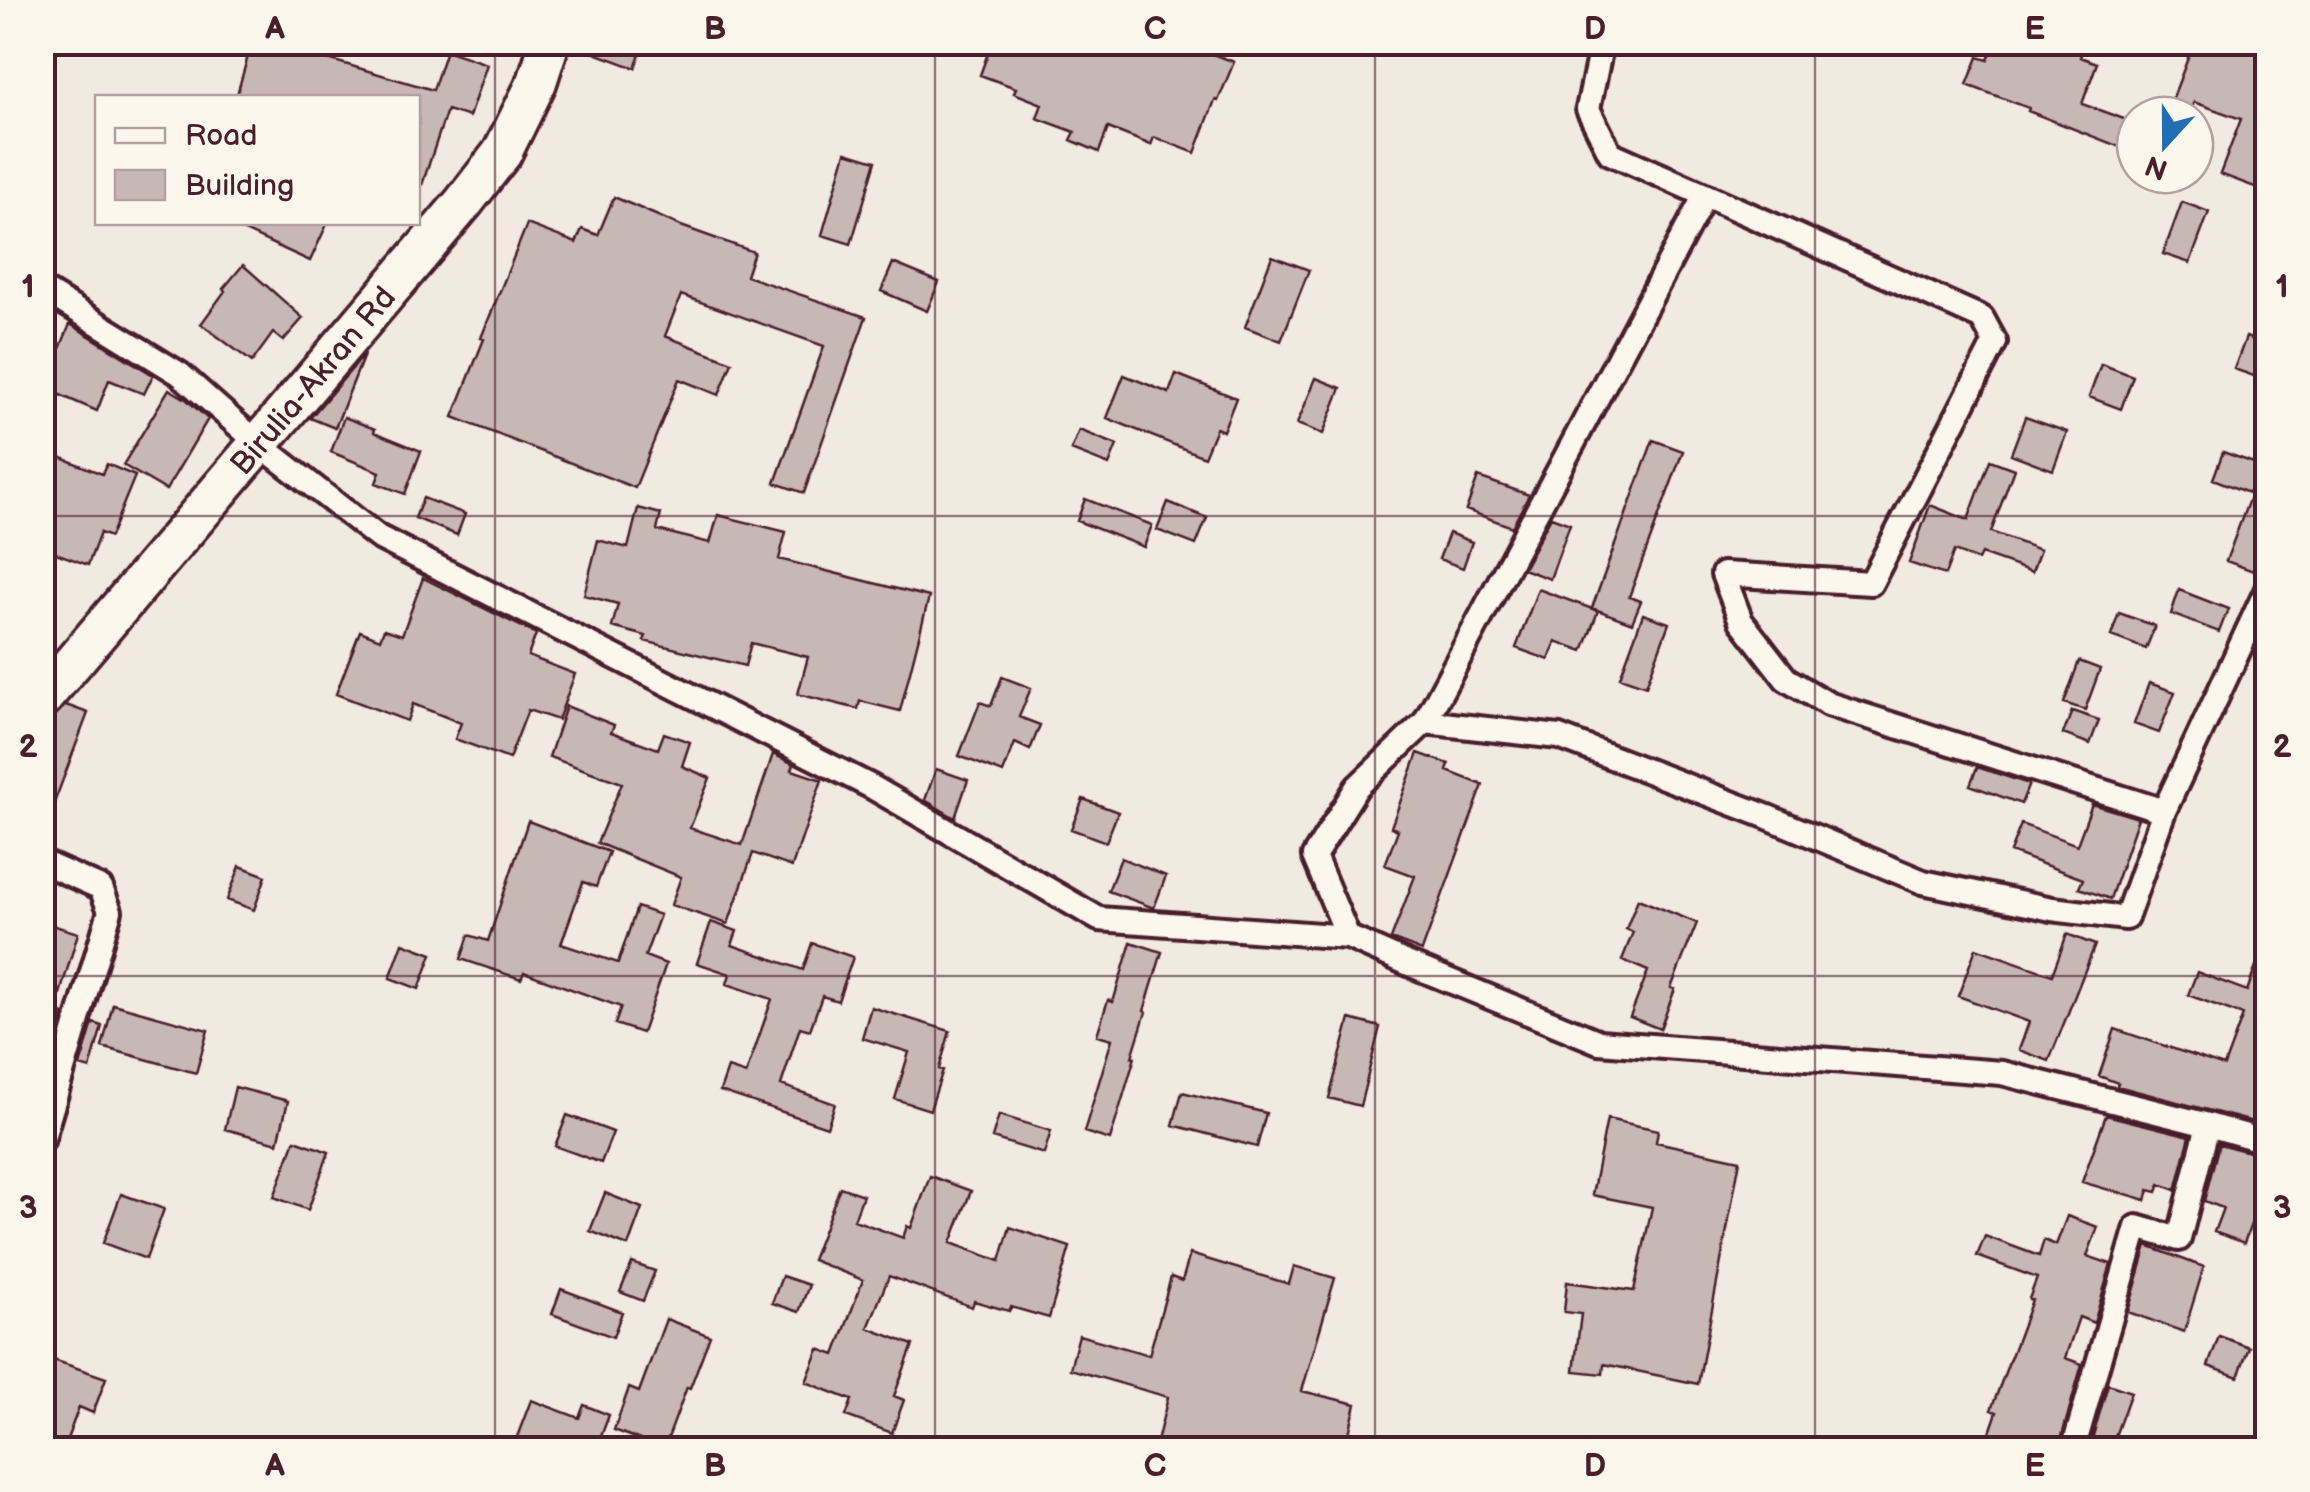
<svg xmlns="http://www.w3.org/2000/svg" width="2310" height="1492" font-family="'Balsamiq Sans',sans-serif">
	<rect width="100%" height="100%" fill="#f0eae0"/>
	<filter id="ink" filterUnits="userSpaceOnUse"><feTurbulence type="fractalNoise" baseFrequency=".01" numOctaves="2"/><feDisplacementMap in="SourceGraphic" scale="20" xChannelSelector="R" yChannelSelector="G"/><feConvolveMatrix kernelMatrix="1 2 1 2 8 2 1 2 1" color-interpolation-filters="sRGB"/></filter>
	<g filter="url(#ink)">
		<path fill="#c8b8b3" stroke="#4a1f2b" stroke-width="2.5" d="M252,42H270L433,90L446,50L487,64L469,117L447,110L422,185L418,184V98H236Z
			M574,42H644L635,68L573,45Z
			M992,42H1139L1165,52L1167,48L1187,56L1191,45L1234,62L1218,101L1215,100L1195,153L1154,137L1151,145L1108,128L1099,152L1071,140L1075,132L1037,118L1042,104L1014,93L1016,88L980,75Z
			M1995,42H2086L2080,57L2097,63L2082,104L2135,123V153L2028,111L2029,108L1967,85L1978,57L1988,60Z
			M2194,42H2268V74L2257,102L2268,106V192L2220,174L2241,119L2194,102L2192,108L2172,100Z
			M846,152L876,161L851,244L822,235Z
			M614,197L681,226L754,252L746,276L866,317L804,493L775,483L824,346L681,295L665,336L732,362L719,395L679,379L635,488L453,417L484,339L481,338L527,224L576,243L582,229L598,235Z
			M2182,202L2209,212L2190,263L2163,254Z
			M225,222H328L310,261Z
			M1272,256L1309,270L1281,341L1245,327Z
			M893,263L939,282L927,311L881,291Z
			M243,265L303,318L283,341L273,333L252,362L201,324L225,291L223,289Z
			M70,324L153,375L144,394L109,380L97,411L44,388Z
			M2246,337L2268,345V381L2234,369Z
			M364,355L335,428L310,418Z
			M2101,364L2133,376L2121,409L2089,397Z
			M1176,374L1236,398L1223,431L1216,428L1204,457L1107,418L1124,375L1169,393Z
			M1316,378L1341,388L1323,434L1297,424Z
			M169,389L186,399L208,419L166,490L123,465Z
			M344,417L375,429L374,432L421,451L405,494L376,483L380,472L331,452Z
			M2025,417L2067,432L2053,470L2011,454Z
			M1079,430L1117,445L1109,465L1071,450Z
			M1653,440L1683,451L1629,597L1641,601L1632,623L1592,608Z
			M42,450L102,474L107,464L135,476L110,537L100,533L88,565L42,548Z
			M2223,452L2262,466L2265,457H2268V542L2256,572L2226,561L2251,494L2213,479Z
			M1990,460L2014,469L1991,532L2040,550L2032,572L1981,554L1978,560L1954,551L1945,575L1909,563L1930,505L1968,520Z
			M1478,477L1529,495L1512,527L1466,510Z
			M423,498L465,514L457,535L415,518Z
			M1085,499L1152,525L1144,547L1077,521Z
			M1168,502L1207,518L1196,545L1157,530Z
			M638,508L661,514L657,530L710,543L718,515L786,532L779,559L929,597L900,711L860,701L858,709L798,694L808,657L751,643L745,666L644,641L646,636L612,627L618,604L584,595L598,540L628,548Z
			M1551,517L1570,524L1550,579L1523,569Z
			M1449,533L1472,542L1463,568L1439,559Z
			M423,578L536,634L528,656L575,674L558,720L528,710L509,759L455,739L461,723L413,704L407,721L336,694L360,631L380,639L384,629L402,635Z
			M1538,589L1598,611L1583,651L1556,641L1549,660L1516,648Z
			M2179,590L2228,609L2219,632L2171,614Z
			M2119,613L2155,626L2146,649L2111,636Z
			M1643,614L1669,623L1646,686L1620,677Z
			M2079,661L2100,669L2085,710L2064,703Z
			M1002,677L1031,688L1019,717L1040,725L1030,750L1015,743L1003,773L959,756L980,702L991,706Z
			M2149,683L2175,692L2159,733L2134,724Z
			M66,705L88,713L45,827H42V721L50,720Z
			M566,706L614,725L611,732L658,749L664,733L690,742L682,766L710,778L690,828L742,845L773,754L794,764L792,770L822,780L792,867L753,853L728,924L671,905L681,877L597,843L622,783L549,757Z
			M2072,711L2099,720L2090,744L2063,734Z
			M1418,753L1449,764L1447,771L1483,785L1422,951L1391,939L1415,876L1385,865L1398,830L1391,827Z
			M1977,767L2029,784L2021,804L1970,785Z
			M936,769L968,780L955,818L925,800Z
			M1083,799L1118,812L1106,842L1071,829Z
			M2092,804L2138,818L2110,899L2079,888L2083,879L2010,852L2021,824L2077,845Z
			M528,821L609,852L596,887L583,882L561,944L618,963L637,907L660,915L645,956L666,964L642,1033L615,1024L621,1007L524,972L521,979L461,959L469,935L488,941Z
			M1121,858L1166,876L1154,908L1108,891Z
			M240,866L266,876L254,910L227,900Z
			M1638,899L1697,923L1671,988L1675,989L1660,1029L1630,1017L1648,971L1622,960L1633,932L1626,929Z
			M42,922L78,933L55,1011L64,1014L51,1058L42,1055Z
			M711,922L737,931L732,945L803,970L812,943L853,957L838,1001L822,996L810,1030L800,1027L781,1085L835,1104L827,1127L720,1091L728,1068L746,1074L772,999L727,984L730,974L697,963Z
			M2067,934L2095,945L2049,1061L2019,1050L2029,1022L1958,996L1976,948L2052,975Z
			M1131,942L1162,952L1144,1011L1146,1012L1132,1057H1135L1110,1140L1084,1132L1112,1039L1097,1035L1108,1000L1113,1002Z
			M2265,942H2268V1126L2117,1086L2118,1083L2099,1076L2115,1029L2224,1066L2243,1015L2188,995L2197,972L2247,991Z
			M403,943L432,954L419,989L390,978Z
			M113,1004L208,1030L196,1073L102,1047Z
			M871,1007L950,1031L939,1069L943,1070L930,1110L895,1099L909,1052L862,1038Z
			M1350,1019L1380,1027L1360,1106L1329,1098Z
			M93,1023L102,1026L90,1069L80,1066Z
			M235,1087L288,1101L278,1143L225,1129Z
			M1182,1092L1266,1113L1257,1147L1173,1125Z
			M567,1115L613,1132L601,1163L555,1146Z
			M999,1115L1051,1131L1044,1154L992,1138Z
			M2106,1115L2190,1136L2176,1190L2160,1184L2157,1192L2149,1190L2146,1201L2082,1182Z
			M1607,1119L1658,1130L1656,1142L1740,1160L1698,1384L1604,1364L1603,1374L1574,1371L1581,1314L1564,1312L1567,1282L1634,1291L1652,1207L1592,1195Z
			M295,1140L329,1152L308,1210L274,1197Z
			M2219,1144L2268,1157V1208L2258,1205L2244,1243L2214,1232L2223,1208L2204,1201Z
			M930,1176L971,1191L951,1243L1000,1261L1010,1227L1070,1247L1049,1318L1011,1307L1009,1311L974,1301L972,1307L889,1276L868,1328L913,1345L894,1396L904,1400L892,1433L846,1416L852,1400L806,1382L819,1349L835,1355L863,1280L812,1260L840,1187L863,1195L854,1220L903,1238L907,1226L911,1228Z
			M605,1193L642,1208L628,1246L590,1231Z
			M121,1194L164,1209L146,1259L103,1243Z
			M2067,1216L2098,1227L2087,1256L2111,1264L2094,1323L2079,1317L2065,1358L2082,1364L2058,1450H1984L1997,1412L1991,1410L2032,1300L2029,1299L2037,1278L1977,1256L1985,1236L2039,1256L2044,1240L2056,1245Z
			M2147,1246L2204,1267L2184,1332L2128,1312Z
			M1190,1254L1289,1284L1294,1266L1335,1278L1302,1391L1356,1404L1345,1450H1155L1168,1397L1070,1369L1079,1335L1149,1355L1171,1277L1182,1281Z
			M632,1263L655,1271L643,1301L620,1292Z
			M782,1276L809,1285L799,1312L772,1303Z
			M561,1289L622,1312L613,1337L552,1314Z
			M666,1319L710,1336L690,1388L687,1387L664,1449L614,1430L629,1388L639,1392Z
			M2219,1336L2249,1347L2238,1377L2208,1366Z
			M42,1356L106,1378L93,1413L79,1407L63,1450H42Z
			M2108,1384L2131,1392L2110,1450H2089Z
			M531,1400L579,1418L584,1405L609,1415L596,1450H512Z"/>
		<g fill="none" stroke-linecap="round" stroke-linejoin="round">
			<g stroke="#4a1f2b" stroke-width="30">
				<path id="minor" d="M1602,42L1588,109L1610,153L1982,318L1995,342L1871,583L1723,574L1741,621L1786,679L1828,704L2164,811
					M42,289L180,374L258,443L378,537L872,787L1099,919L1348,937L1409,964L1599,1042L2002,1073L2208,1125L2268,1142
					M1425,722L1705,195
					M42,862L101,888L110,911L42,1141
					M1348,937L1314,856L1357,787L1425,722L1559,737L1768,817L1923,882L2052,909L2126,918L2164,811L2268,587
					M2073,1450L2137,1227L2179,1239L2208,1125"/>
			</g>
			<g stroke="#4a1f2b" stroke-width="45">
				<g id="trunk">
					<path id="s1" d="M42,699L464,202L502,153L537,82L550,42"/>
				</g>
			</g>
			<use href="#minor" stroke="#fbf7ec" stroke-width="22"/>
			<use href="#trunk" stroke="#fbf7ec" stroke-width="38"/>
		</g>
	</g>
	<path fill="none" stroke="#4a1f2b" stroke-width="2.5" stroke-opacity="0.55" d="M495,42V1450M935,42V1450M1375,42V1450M1815,42V1450M42,516H2268M42,976H2268"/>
	<g text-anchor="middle" stroke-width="8" stroke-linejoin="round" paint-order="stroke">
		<g font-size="32" fill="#4a1f2b" stroke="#fbf7ec">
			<text dy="11" stroke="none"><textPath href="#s1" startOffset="418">Birulia-Akran Rd</textPath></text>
		</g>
	</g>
	<rect width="2310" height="1492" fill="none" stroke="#fbf7ec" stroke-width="110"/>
	<rect x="95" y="95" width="325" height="130" fill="#fbf7ec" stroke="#b4a19f" stroke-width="2.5"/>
	<rect x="115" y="128" width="50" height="15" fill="#fbf7ec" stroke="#b4a19f" stroke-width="2.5"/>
	<text x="185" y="145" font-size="30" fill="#4a1f2b">Road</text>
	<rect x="115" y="170" width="50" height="30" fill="#c8b8b3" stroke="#b4a19f" stroke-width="2.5"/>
	<text x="185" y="195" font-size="30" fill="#4a1f2b">Building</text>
	<g transform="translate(2165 145) rotate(201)"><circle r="48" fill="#fbf7ec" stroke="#b4a19f" stroke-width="2.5"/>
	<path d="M0-8L18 38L0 25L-18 38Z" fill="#1f6fb2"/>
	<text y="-15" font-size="28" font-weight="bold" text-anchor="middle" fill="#4a1f2b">N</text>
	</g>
	<rect x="55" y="55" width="2200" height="1382" fill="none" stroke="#4a1f2b" stroke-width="4"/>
	<g font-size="32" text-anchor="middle" font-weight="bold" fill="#4a1f2b">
		<text x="275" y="39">A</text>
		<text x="715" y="39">B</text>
		<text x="1155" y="39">C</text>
		<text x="1595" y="39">D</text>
		<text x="2035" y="39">E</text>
		<text x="28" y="297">1</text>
		<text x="2282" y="297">1</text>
		<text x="28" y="757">2</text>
		<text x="2282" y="757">2</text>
		<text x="28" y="1218">3</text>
		<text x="2282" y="1218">3</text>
		<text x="275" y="1476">A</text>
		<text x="715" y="1476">B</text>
		<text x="1155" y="1476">C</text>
		<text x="1595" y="1476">D</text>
		<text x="2035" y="1476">E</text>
	</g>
</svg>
